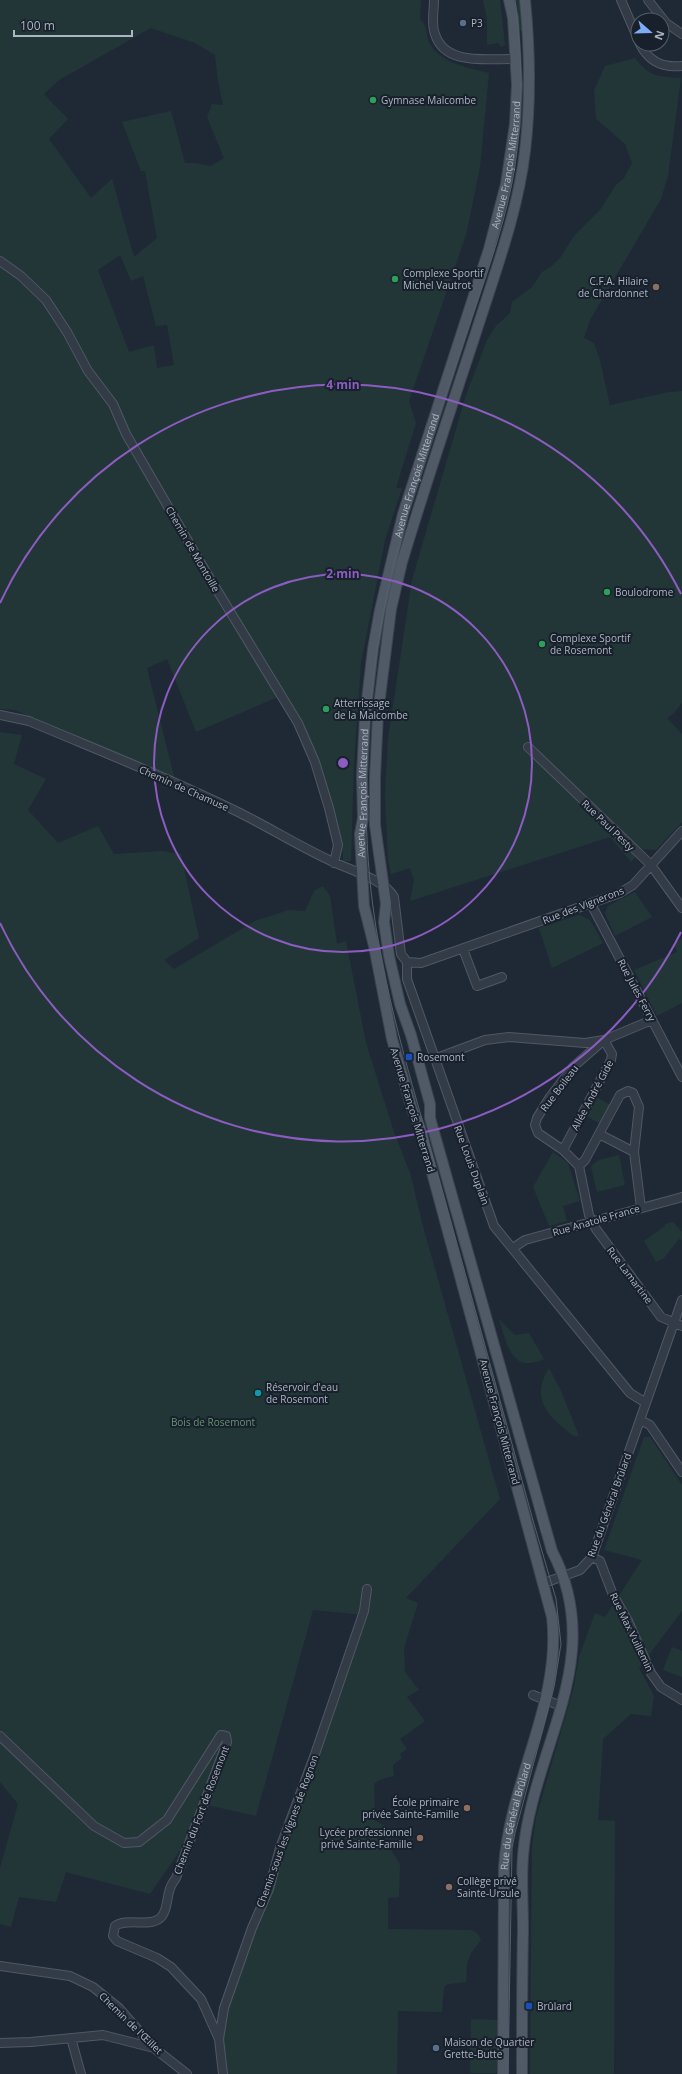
<svg xmlns="http://www.w3.org/2000/svg" width="682" height="2074" font-family="'Open Sans',sans-serif">
	<rect width="100%" height="100%" fill="#1f2936"/>
	<path fill="#223638" fill-rule="evenodd" d="M0,0H421L420,19C427,25 426,34 429,42C439,63 468,68 489,73L480,167L466,235L409,401L416,423L396,488H402L385,540L361,663L354,762L351,861H343L342,841L317,761L303,724L285,694L196,732L167,659L147,668L175,780L15,710L0,709ZM151,28L195,43L215,55L218,81L223,105L212,104L207,117L224,158L211,166L195,163H185L171,111L122,122L141,171H145L157,238L134,257L112,179L91,198L49,139L68,119L44,94L59,80ZM120,255L131,281L143,276L156,326L167,325L174,365L157,368L154,345L129,352L98,270Z
		M483,0H500L505,45L501,47L498,43L487,45V19Z
		M512,0H522L526,36L516,26Z
		M635,58C651,78 656,76 681,78L668,176L661,199L590,320L584,338L594,343L600,361L610,405L669,392L682,391V703L673,714L667,718L682,734V822L656,850L643,849L631,862L610,837L410,901L414,880L410,868L391,874L388,861L385,795L388,739L412,580L466,395L487,340L496,326L510,313L512,302L532,287L542,272L552,266L560,258L574,236L600,210L616,185L624,178L632,163L625,144L596,119L594,91L605,66Z
		M0,732L22,735L14,764L46,779L28,810L58,843L98,826L114,854L162,851L181,854L199,938L164,960L174,969L255,921L289,910L305,911L314,891L323,886L330,896L337,944L346,941L366,1043L394,1132L410,1173L424,1230L500,1499L406,1598L418,1603L404,1648L405,1672L419,1690L407,1697L425,1721L400,1739L407,1749L400,1754L402,1758L393,1765L394,1776L379,1780L374,1784L375,1821L386,1826V1842L400,1864L399,1897L388,1898V1929L472,1930L478,1934L481,1940L471,1953L467,1964L466,1982L448,1984L444,1987L442,2012L398,2011L397,2074H225L222,2045L227,2008L258,1921L272,1895L282,1850L366,1615L313,1610L256,1816L203,1804L181,1849L150,1894L66,1872L56,1902L19,1897L11,1927L0,1924V1868L18,1804L0,1782Z
		M635,892L652,917L615,936L605,913L608,906Z
		M579,915L590,920L603,943L552,968L539,928Z
		M682,939V1003L657,1016L634,970L677,952L674,943Z
		M596,1097L611,1105L600,1124L585,1115Z
		M553,1152L568,1163L580,1201L563,1206L567,1221L549,1226L533,1187Z
		M619,1155L625,1185L597,1192L591,1167C596,1158 609,1158 619,1155Z
		M673,1222L682,1232V1240L679,1239L664,1258L656,1262L644,1241L665,1226V1224Z
		M499,1319L515,1335L529,1333L544,1359C539,1361 533,1363 528,1363C509,1364 504,1334 499,1319Z
		M549,1368L561,1391L579,1436H574C550,1418 529,1400 549,1368Z
		M644,1437H650L682,1485V1611L639,1668L654,1696L651,1716L631,1714L603,1739L598,1820L615,1821L614,2074H530L532,1847L536,1818L574,1687L579,1657L595,1613L605,1617L642,1560L604,1550Z
		M672,1647L682,1651V1677L663,1670Z
		M471,2019L498,2020L497,2073H470Z"/>
	<g fill="none" stroke-linecap="round" stroke-linejoin="round">
		<g stroke="#505865" stroke-width="10">
			<path id="minor" d="M434,0C434,11 431,24 435,34C445,67 490,58 516,59
				M621,0L638,39
				M648,0L666,23L682,34
				M640,44C649,62 663,68 682,66
				M0,261L21,276L46,300L67,332L88,371L113,404L126,434L206,572L298,723L315,762L329,808L338,845L334,863
				M0,715L29,721C100,751 172,779 240,813C270,828 299,846 329,860C347,869 384,879 394,897L401,954L407,962
				M528,747L651,865L682,908
				M591,904L682,1077
				M463,949L477,986L502,977
				M407,962V979L494,1226L630,1393L646,1403
				M407,962L421,963L620,893L633,885L682,831
				M434,1059L485,1040L509,1037L585,1043L604,1040L652,1020
				M599,1134L634,1152
				M563,1150L611,1060L612,1054L604,1040L573,1067L550,1097L537,1118L535,1125L538,1133L563,1150L579,1166L589,1215L596,1229L661,1317L682,1326
				M579,1166L585,1160L620,1095L628,1091L633,1093L639,1107L634,1152L641,1208
				M513,1248L525,1240L682,1197
				M640,1420L650,1425L682,1472
				M592,1557L600,1561L613,1595L628,1621L651,1673L661,1687L682,1700
				M544,1583L580,1570L592,1557L682,1300
				M533,1695L561,1706
				M0,1736L94,1826L124,1843L139,1842L167,1820L221,1735L226,1736L227,1742L176,1878C173,1882 170,1887 169,1892C167,1899 167,1910 162,1916C152,1929 128,1917 115,1926L113,1936L117,1941L157,1958L171,1967L201,1999L219,2039
				M0,1966L70,1976L93,1987L119,2008L154,2048L187,2074
				M71,2038L81,2074
				M0,2043L31,2042L103,2035L154,2048
				M223,2074L219,2039L224,2008L252,1928L269,1889L280,1848L314,1757L364,1611L367,1589"/>
		</g>
		<g stroke="#3c4450" stroke-width="12">
			<g id="major">
				<path id="s1" d="M503,2074L504,1868C509,1782 562,1702 552,1617L420,1128L412,1109L392,1039L374,946L364,906L360,834L363,818L362,776L365,717L373,649L380,610L403,514L489,249L506,184L515,124L517,85L513,18L509,0"/>
				<path d="M522,2074C522,2026 522,1977 523,1929C523,1905 521,1880 523,1856C531,1749 609,1660 552,1551L430,1118V1104L411,1035L400,1004L389,956L384,922L386,904L375,825V777L378,713L391,609L402,562C426,482 453,403 479,323C497,267 518,210 525,151C531,100 530,51 525,0"/>
			</g>
		</g>
		<use href="#minor" stroke="#333b47" stroke-width="8"/>
		<use href="#major" stroke="#505a67" stroke-width="10"/>
		<path stroke="#545f6e" stroke-width="1" d="M535,1506L542,1533
			M508,2074L512,1848L515,1833L554,1687L561,1644L556,1599L534,1524C503,1412 473,1301 442,1190C416,1096 386,1004 373,907C362,825 365,739 376,656C392,538 438,421 475,308C490,264 506,219 514,172C523,115 523,57 515,0"/>
	</g>
	<g fill="none" stroke="#8c5cc1" stroke-width="2">
		<circle cx="343" cy="763" r="189"/>
		<path d="M681 932A378 378 0 0 1 0 923M0 603A378 378 0 0 1 681 594"/>
	</g>
	<g fill="#5c6f8a" stroke="#18202b" stroke-width="1.5">
		<circle cx="463" cy="23" r="4"/>
		<circle cx="436" cy="2048" r="4"/>
	</g>
	<g fill="#2e9e5b" stroke="#18202b" stroke-width="1.5">
		<circle cx="373" cy="100" r="4"/>
		<circle cx="395" cy="279" r="4"/>
		<circle cx="607" cy="592" r="4"/>
		<circle cx="542" cy="644" r="4"/>
		<circle cx="326" cy="709" r="4"/>
	</g>
	<g fill="#8d6e63" stroke="#18202b" stroke-width="1.5">
		<circle cx="656" cy="287" r="4"/>
		<circle cx="467" cy="1808" r="4"/>
		<circle cx="420" cy="1838" r="4"/>
		<circle cx="449" cy="1887" r="4"/>
	</g>
	<g fill="#1a4fb4" stroke="#18202b" stroke-width="1.5">
		<rect x="405" y="1053" width="8" height="8" rx="2"/>
		<rect x="525" y="2002" width="8" height="8" rx="2"/>
	</g>
	<circle fill="#0f9aa8" stroke="#18202b" stroke-width="1.5" cx="258" cy="1393" r="4"/>
	<g text-anchor="middle" stroke-width="4" stroke-linejoin="round" paint-order="stroke">
		<g font-size="10" fill="#adb5c4" stroke="#18202b" text-anchor="start">
			<text x="471" y="27">P3</text>
			<text x="381" y="104">Gymnase Malcombe</text>
			<text x="403" y="277">Complexe Sportif<tspan x="403" dy="12">Michel Vautrot</tspan></text>
			<text x="648" y="285" text-anchor="end">C.F.A. Hilaire<tspan x="648" dy="12">de Chardonnet</tspan></text>
			<text x="615" y="596">Boulodrome</text>
			<text x="550" y="642">Complexe Sportif<tspan x="550" dy="12">de Rosemont</tspan></text>
			<text x="334" y="707">Atterrissage<tspan x="334" dy="12">de la Malcombe</tspan></text>
			<text x="417" y="1061">Rosemont</text>
			<text x="266" y="1391">Réservoir d'eau<tspan x="266" dy="12">de Rosemont</tspan></text>
			<text x="459" y="1806" text-anchor="end">École primaire<tspan x="459" dy="12">privée Sainte-Famille</tspan></text>
			<text x="412" y="1836" text-anchor="end">Lycée professionnel<tspan x="412" dy="12">privé Sainte-Famille</tspan></text>
			<text x="457" y="1885">Collège privé<tspan x="457" dy="12">Sainte-Ursule</tspan></text>
			<text x="537" y="2010">Brûlard</text>
			<text x="444" y="2046">Maison de Quartier<tspan x="444" dy="12">Grette-Butte</tspan></text>
		</g>
		<g font-size="10" fill="#adb5c4" stroke="#18202b">
			<text dy="4" stroke="none"><textPath href="#s1" startOffset="1960">Avenue François Mitterrand</textPath></text>
			<text dy="4" stroke="none"><textPath href="#s1" startOffset="1636">Avenue François Mitterrand</textPath></text>
			<text transform="translate(193 549) rotate(60)" y="4">Chemin de Montoille</text>
			<text transform="translate(184 788) rotate(24)" y="4">Chemin de Chamuse</text>
			<text dy="4" stroke="none"><textPath href="#s1" startOffset="1312">Avenue François Mitterrand</textPath></text>
			<text transform="translate(608 825) rotate(44)" y="4">Rue Paul Pesty</text>
			<text transform="translate(583 905) rotate(-21)" y="4">Rue des Vignerons</text>
			<text transform="translate(637 990) rotate(62)" y="4">Rue Jules Ferry</text>
			<text transform="translate(559 1088) rotate(-53)" y="4">Rue Boileau</text>
			<text transform="translate(592 1095) rotate(-62)" y="4">Allée André Gide</text>
			<text transform="translate(413 1110) rotate(73)" y="4">Avenue François Mitterrand</text>
			<text transform="translate(472 1165) rotate(70)" y="4">Rue Louis Duplain</text>
			<text transform="translate(596 1220) rotate(-16)" y="4">Rue Anatole France</text>
			<text transform="translate(630 1275) rotate(53)" y="4">Rue Lamartine</text>
			<text transform="translate(500 1422) rotate(75)" y="4">Avenue François Mitterrand</text>
			<text transform="translate(609 1505) rotate(-70)" y="4">Rue du Général Brûlard</text>
			<text transform="translate(632 1632) rotate(64)" y="4">Rue Max Vuillemin</text>
			<text transform="translate(201 1810) rotate(-69)" y="4">Chemin du Fort de Rosemont</text>
			<text dy="4" stroke="none"><textPath href="#s1" startOffset="259">Rue du Général Brûlard</textPath></text>
			<text transform="translate(287 1831) rotate(-70)" y="4">Chemin sous les Vignes de Rognon</text>
			<text transform="translate(131 2023) rotate(44)" y="4">Chemin de l'Œillet</text>
		</g>
		<g font-size="10" fill="#659370" stroke="#18202b">
			<text x="213" y="1426">Bois de Rosemont</text>
		</g>
	</g>
	<circle cx="343" cy="763" r="6" fill="#8c5cc1" stroke="#18202b" stroke-width="2"/>
	<g font-size="12" text-anchor="middle" font-weight="bold" fill="#8c5cc1" stroke="#18202b" stroke-width="4" stroke-linejoin="round" paint-order="stroke">
		<text x="343" y="389">4 min</text>
		<text x="343" y="578">2 min</text>
	</g>
	<g transform="translate(650 32) rotate(110)"><circle r="19" fill="#18202b" stroke="#545c68"/>
	<path d="M0-3L7 15L0 10L-7 15Z" fill="#7eacf7"/>
	<text y="-6" font-size="11" font-weight="bold" text-anchor="middle" fill="#adb5c4">N</text>
	</g>
	<path d="M14 30v6h118v-6" fill="none" stroke="#adb5c4" stroke-width="2"/>
	<text x="20" y="30" font-size="12" fill="#adb5c4" stroke="#18202b" stroke-width="3" paint-order="stroke">100 m</text>
</svg>
